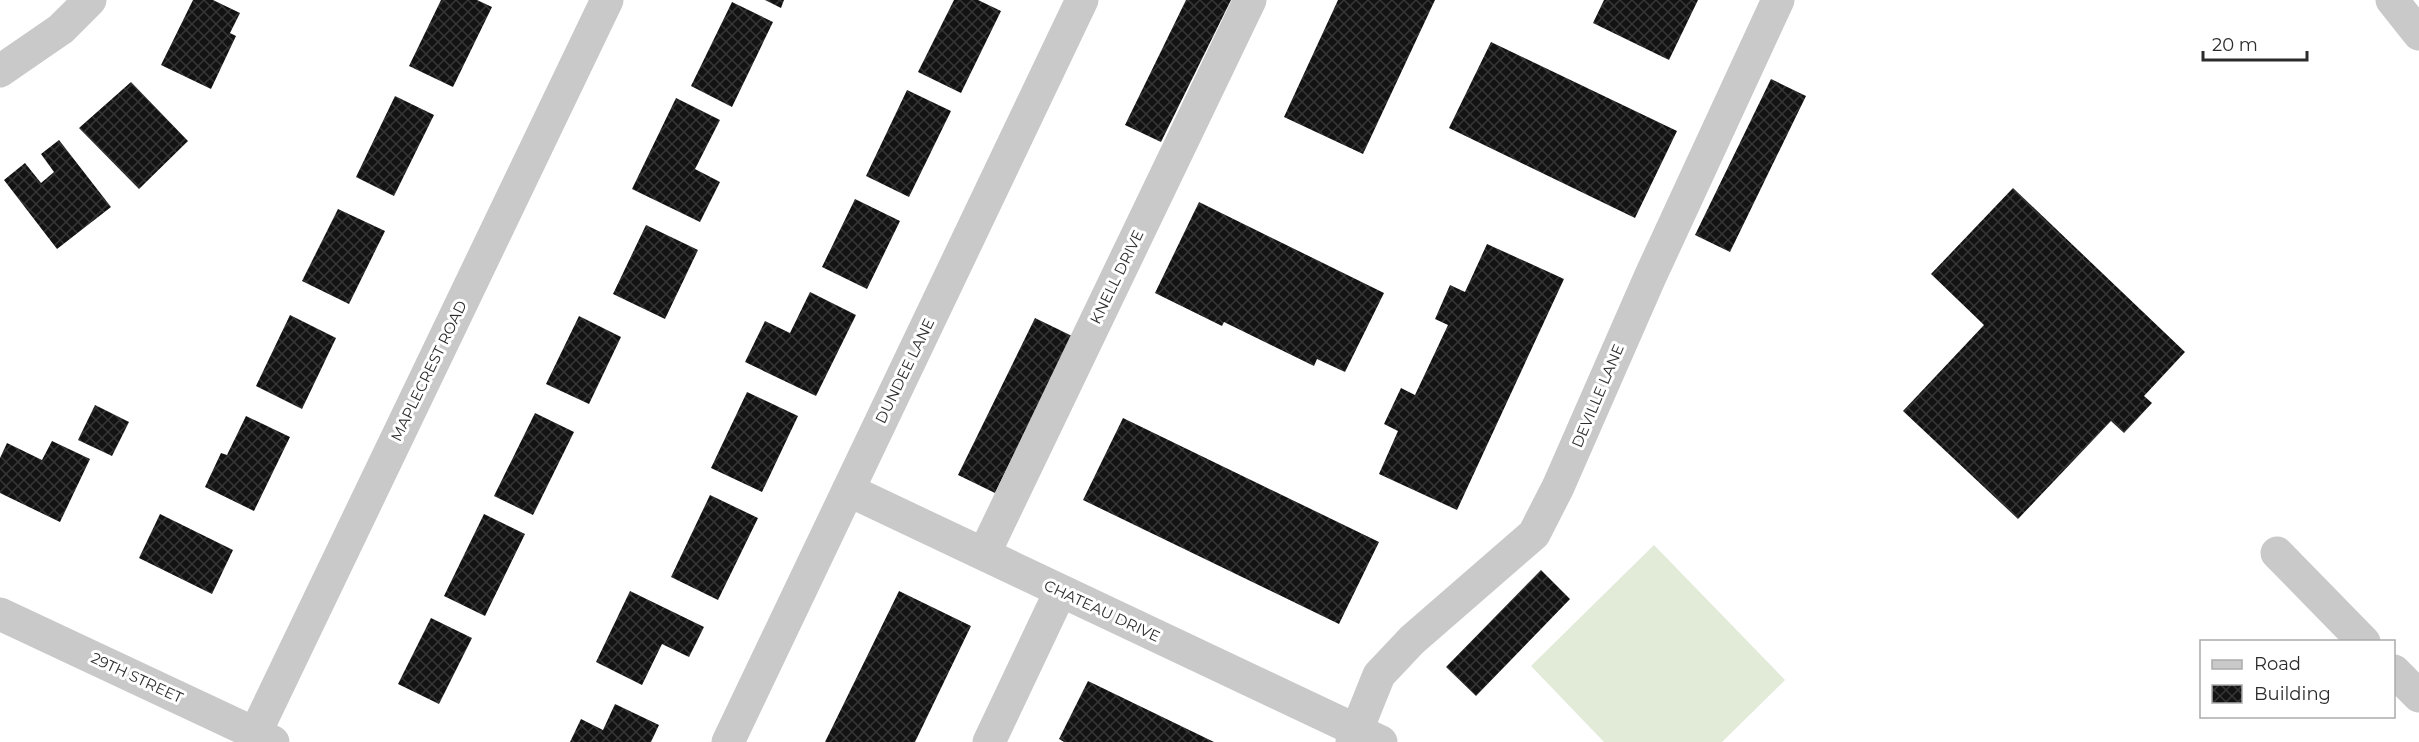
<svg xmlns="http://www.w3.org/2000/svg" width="2419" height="742" font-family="Montserrat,sans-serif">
	<defs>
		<pattern id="building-cross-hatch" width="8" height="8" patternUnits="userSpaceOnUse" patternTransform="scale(1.5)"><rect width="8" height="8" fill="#131313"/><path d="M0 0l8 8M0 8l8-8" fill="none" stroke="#363636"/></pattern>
	</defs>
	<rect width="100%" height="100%" fill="#fff"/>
	<path fill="#e2ead8" d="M1654,545L1785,680L1722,742H1604L1531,666Z"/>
	<path fill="url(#building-cross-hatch)" d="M193,0H213L240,13L230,33L236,36L211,89L161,65Z
		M441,0H477L492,7L453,87L409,66Z
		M765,0H784L781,8Z
		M954,0H978L1001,11L961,93L918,72Z
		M1186,0H1231L1161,142L1125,125Z
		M1338,0H1435L1363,154L1284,117Z
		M1604,0H1698L1669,60L1593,23Z
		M732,2L773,22L732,107L691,86Z
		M1491,42L1677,131L1635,218L1449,128Z
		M1771,79L1806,96L1730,252L1695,235Z
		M131,82L188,141L139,189L79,128Z
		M907,90L951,111L909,197L866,176Z
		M395,96L434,115L394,196L356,177Z
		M676,98L720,120L695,169L720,182L700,222L632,189Z
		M59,140L111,207L57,249L4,180L25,163L41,183L54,172L41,154Z
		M2013,188L2185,352L2144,396L2152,403L2124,433L2111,421L2018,519L1903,411L1984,325L1931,274Z
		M855,199L900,221L867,289L822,267Z
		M1199,202L1384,293L1345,372L1317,359L1314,366L1224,322L1222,326L1155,293Z
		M338,209L385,231L349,304L302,281Z
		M646,225L698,250L665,319L613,294Z
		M1487,244L1564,279L1457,510L1379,474L1398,431L1384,424L1401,388L1415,395L1448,325L1435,319L1450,285L1465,292Z
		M810,292L856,315L816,396L745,362L765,321L790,333Z
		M290,315L336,338L302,409L256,386Z
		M579,316L621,337L589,404L546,384Z
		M1035,318L1072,336L995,493L958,475Z
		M747,392L798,416L762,492L711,468Z
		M95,405L129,422L112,456L78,440Z
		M535,413L574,432L533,515L494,496Z
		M246,416L290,437L254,511L205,487L221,453L227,455Z
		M1123,418L1379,542L1339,624L1083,500Z
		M52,441L90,459L60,522L0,493V458L7,443L42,460Z
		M710,495L758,518L718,600L671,577Z
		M160,514L233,550L212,594L139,558Z
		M484,514L525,534L485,616L444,596Z
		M1541,570L1570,599L1476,696L1446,667Z
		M630,591L704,627L689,657L662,644L642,685L596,662Z
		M899,591L971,626L915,742H825Z
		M431,618L472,638L439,704L398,684Z
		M1088,681L1214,742H1064L1059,739Z
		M615,704L659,725L651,742H570L581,719L603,730Z"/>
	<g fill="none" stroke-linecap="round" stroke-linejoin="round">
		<path stroke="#c9c9c9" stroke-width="33" d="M2392,0L2419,34
			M0,71L61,29L90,0
			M848,490L1381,742
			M2277,553L2364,642
			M984,554L1250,0
			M0,614L273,742
			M2394,671L2419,696
			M251,742L607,0
			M728,742L1082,0
			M989,742L1060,592
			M1352,742L1379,675L1412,640L1534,534L1558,487L1650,277L1778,0"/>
	</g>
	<g text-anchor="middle" stroke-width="6" stroke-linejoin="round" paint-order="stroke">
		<g font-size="15" fill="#2c2c2c" stroke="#fff">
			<text transform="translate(1117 277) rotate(-64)" y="5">KNELL DRIVE</text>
			<text transform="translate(429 371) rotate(-64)" y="5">MAPLECREST ROAD</text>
			<text transform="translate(905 371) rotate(-64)" y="5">DUNDEE LANE</text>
			<text transform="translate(1598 396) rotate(-67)" y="5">DEVILLE LANE</text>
			<text transform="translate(1102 611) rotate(25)" y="5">CHATEAU DRIVE</text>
			<text transform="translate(137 678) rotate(25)" y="5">29TH STREET</text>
		</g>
	</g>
	<rect x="2200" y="640" width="195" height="78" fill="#ffffff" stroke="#ababab" stroke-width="1.5"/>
	<rect x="2212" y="660" width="30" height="9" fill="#c9c9c9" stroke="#ababab" stroke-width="1.5"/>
	<text x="2254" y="670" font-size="18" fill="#2c2c2c">Road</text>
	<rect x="2212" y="685" width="30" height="18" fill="url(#building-cross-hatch)" stroke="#ababab" stroke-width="1.5"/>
	<text x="2254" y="700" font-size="18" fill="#2c2c2c">Building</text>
	<path d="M2203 51v9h104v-9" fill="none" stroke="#2c2c2c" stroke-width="3"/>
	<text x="2212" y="51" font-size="18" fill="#2c2c2c" stroke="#ffffff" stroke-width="4.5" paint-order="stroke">20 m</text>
</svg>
